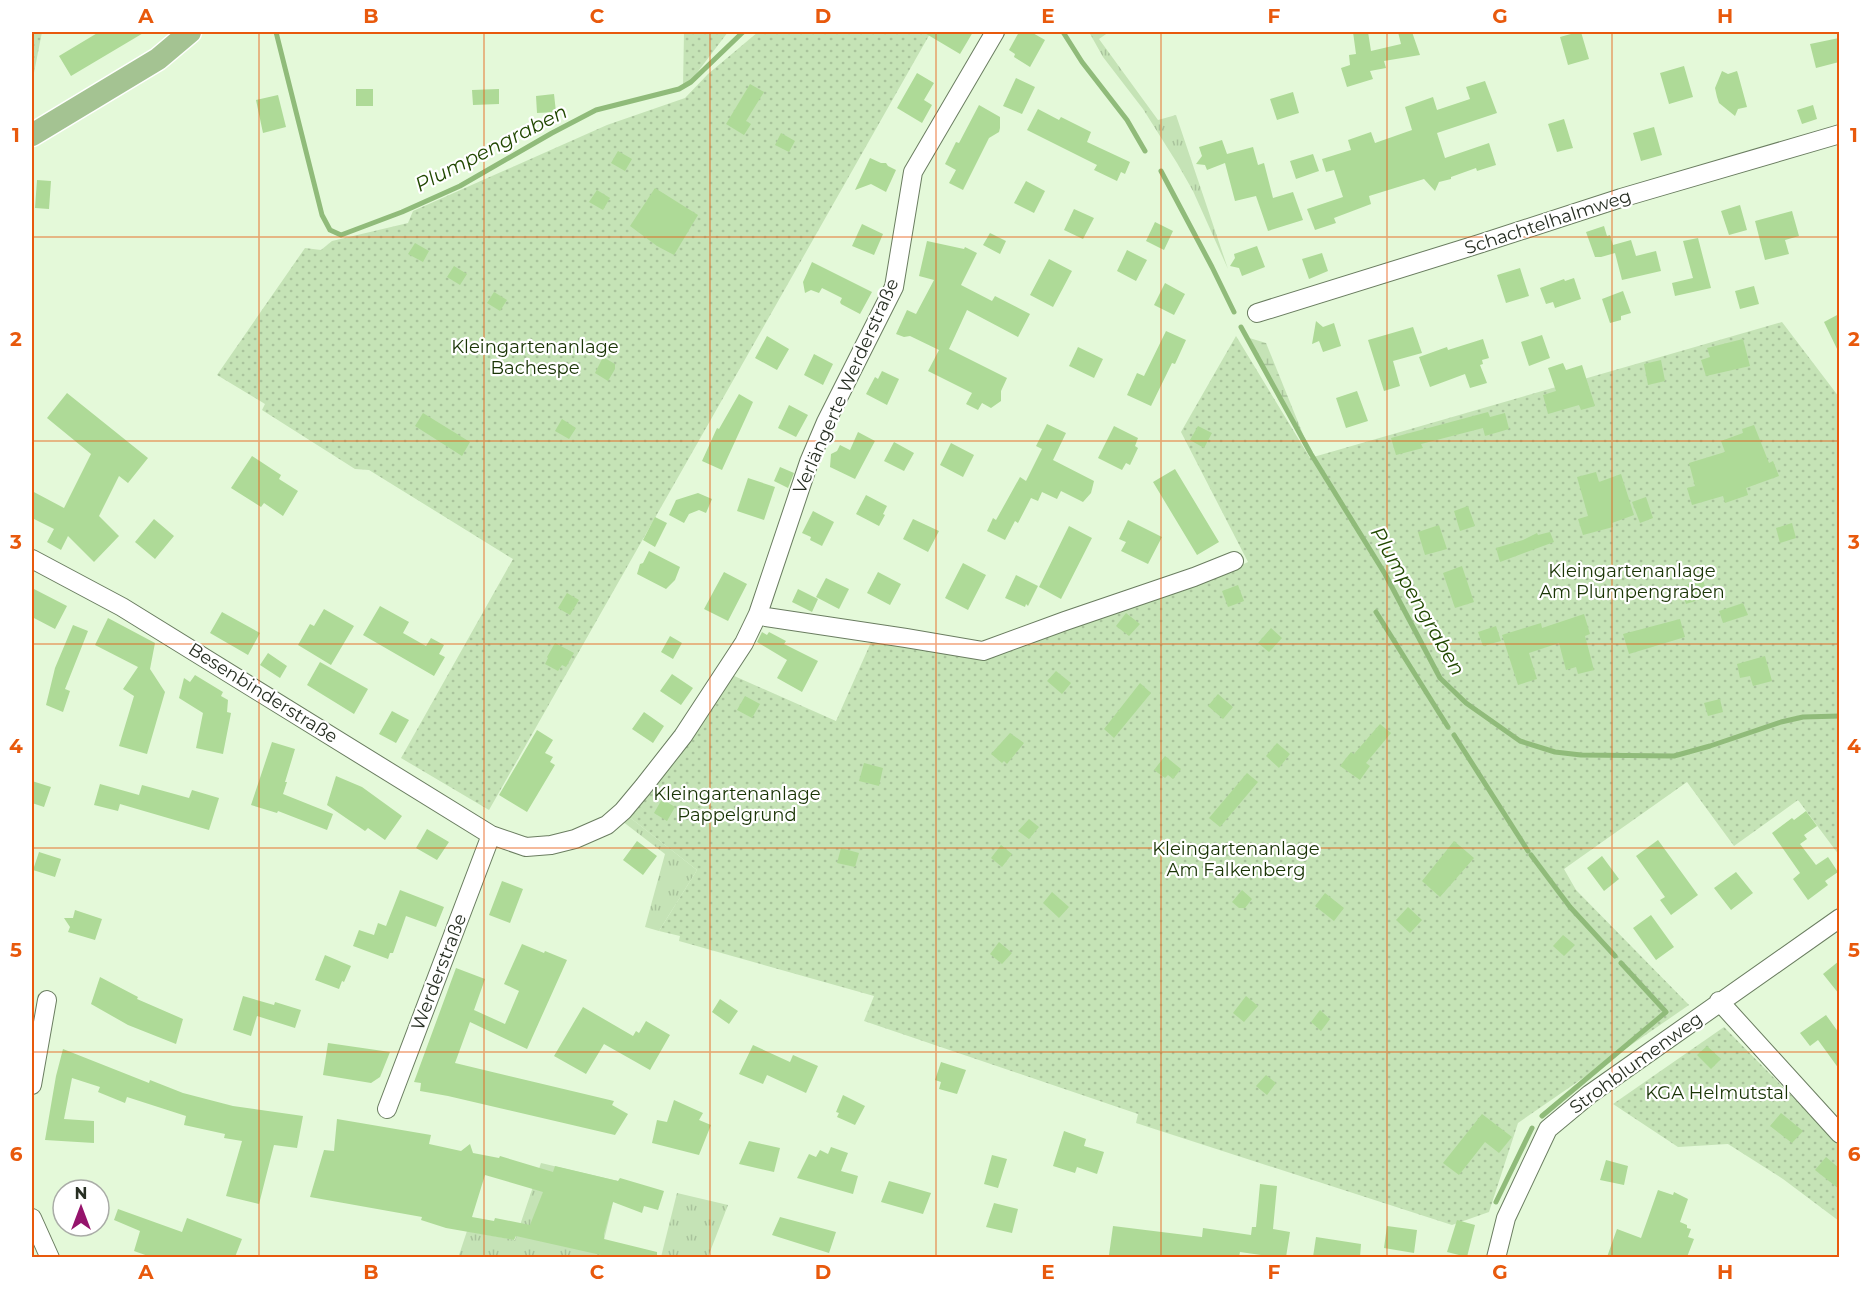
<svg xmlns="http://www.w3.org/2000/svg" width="1871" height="1289" font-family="Montserrat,sans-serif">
	<defs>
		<pattern id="grass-tufts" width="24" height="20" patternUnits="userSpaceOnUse" patternTransform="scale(1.5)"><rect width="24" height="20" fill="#c5e3b6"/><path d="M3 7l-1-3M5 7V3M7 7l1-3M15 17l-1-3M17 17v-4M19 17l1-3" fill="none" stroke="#a9c39c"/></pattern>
		<pattern id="wetland-marsh" width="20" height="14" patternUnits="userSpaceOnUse" patternTransform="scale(1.5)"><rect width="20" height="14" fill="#c5e3b6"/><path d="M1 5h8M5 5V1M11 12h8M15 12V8" fill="none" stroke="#a9c39c"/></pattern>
		<pattern id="park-dots" width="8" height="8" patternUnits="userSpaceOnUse" patternTransform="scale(1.5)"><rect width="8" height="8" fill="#c5e3b6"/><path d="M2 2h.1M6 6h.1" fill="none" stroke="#a9c39c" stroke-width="1.8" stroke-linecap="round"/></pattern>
	</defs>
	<rect width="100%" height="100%" fill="#e4f9d9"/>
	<path fill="url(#grass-tufts)" d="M1089,32H1109L1099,39L1158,120L1176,115L1228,269L1193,191L1177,163L1143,109L1103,57Z
		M628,816L697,870L659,931L645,927L665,854L622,821Z
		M541,1163L618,1181L600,1257L458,1258L467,1231L515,1240Z
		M677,1193L728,1205L708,1257H661Z"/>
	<path fill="url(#wetland-marsh)" d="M1246,337L1266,343L1311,454Z"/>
	<path fill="url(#park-dots)" d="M32,32H42L32,83Z
		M684,32H728L693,78L683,87Z
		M758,32H931L489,810L401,758L513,559L369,470L355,469L262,410L265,404L217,375L305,248L321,250L332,241L408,223L413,211L607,125L685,98L708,74Z
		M1782,322L1839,397V855L1798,800L1734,846L1687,782L1564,869L1576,890L1689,1005L1518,1123L1489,1212L1452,1225L1136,1123L1138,1114L864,1021L874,996L679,941L680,936L659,931L697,870L628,816L732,675L836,721L872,640L972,658L1219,576L1248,562L1181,432L1236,336L1310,458Z
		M1724,1027L1839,1144V1221L1783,1179L1728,1144L1678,1147L1613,1104Z"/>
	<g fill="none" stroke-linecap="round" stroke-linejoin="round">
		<path stroke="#90bb7a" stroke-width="5" d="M276,32L322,215L330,230L341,235L402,212L460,186L552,133L596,110L679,89L691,82L743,32
			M1063,32L1082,62L1127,120L1145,151
			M1161,171L1212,267L1234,312
			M1241,327L1311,454L1385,574L1440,678L1466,703L1520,741L1555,752L1581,755L1674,756L1710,746L1781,722L1803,717L1840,716
			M1376,612L1448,727
			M1454,735L1528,851
			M1531,855L1570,907L1615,956
			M1542,1116L1666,1012L1621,963
			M1496,1202L1532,1128"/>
	</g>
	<path fill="#aeda97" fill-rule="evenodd" d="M99,32H145L71,76L59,56Z
		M923,32H973L960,54Z
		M1019,32H1031L1045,40L1030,67L1014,57L1015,54L1009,50Z
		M1353,32H1368L1371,51L1401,44L1398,32H1412L1420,55L1384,61L1386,68L1370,71L1373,79L1347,87L1341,68L1350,65L1349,55L1356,54Z
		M1578,32H1581L1589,59L1568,65L1560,37Z
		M1839,38V62L1816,68L1810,44Z
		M1684,66L1693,97L1669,104L1660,73Z
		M1722,71L1728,74L1737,71L1738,74L1747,107L1738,109L1735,116L1719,103L1717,97L1715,88Z
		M917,73L934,83L924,100L932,105L922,123L897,108Z
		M1016,78L1035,87L1022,114L1003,106Z
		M1485,81L1497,113L1437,133L1445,158L1489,143L1496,165L1477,171L1476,168L1451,177V179L1439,182L1435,191L1424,179L1369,196L1371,204L1334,218L1336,223L1315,230L1307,209L1343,197L1334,170L1326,172L1322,159L1351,150L1348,140L1371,132L1375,143L1412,130L1405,107L1433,97L1437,110L1470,99L1466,87Z
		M750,84L764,92L746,121L751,124L744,135L726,124Z
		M356,89H373V106H356Z
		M499,89V104L473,105L472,90Z
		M1293,92L1299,113L1277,120L1270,99Z
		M554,94L556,112L537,113L536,96Z
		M278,95L286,127L263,133L256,100Z
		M979,105L1000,117V128L999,132L989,138L963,190L949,183L956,170L945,164L956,142L959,143Z
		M1813,105L1817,119L1802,124L1797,110Z
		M1038,109L1059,120L1061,117L1091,132L1087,142L1130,162L1125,174L1121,172L1117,181L1094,170L1097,165L1027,130Z
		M1564,119L1573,148L1557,152L1548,124Z
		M1654,127L1662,155L1641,161L1633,133Z
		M781,133L795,141L789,152L775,145Z
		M1222,140L1227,154L1253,147L1258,165L1264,163L1273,198L1293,192L1303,220L1268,231L1256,196L1235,201L1225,163L1207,170L1205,165L1196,164L1202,156L1199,147Z
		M618,151L632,159L625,171L611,163Z
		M1313,154L1319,171L1296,179L1290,161Z
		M870,158L881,163H886L888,166L896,170L886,192L871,184L855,190Z
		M37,180L51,181L49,209L35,208Z
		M1026,181L1045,191L1034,213L1014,203Z
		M655,188L698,215L674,255L657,246L630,226Z
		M597,190L610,198L603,210L589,202Z
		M1740,205L1747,230L1729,235L1721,211Z
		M1074,209L1094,218L1083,239L1064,230Z
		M1792,211L1799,236L1785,240L1789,254L1765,260L1755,221Z
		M1155,222L1173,231L1164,250L1146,241Z
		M862,224L883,234L874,255L852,246Z
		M1604,226L1607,236L1610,235L1613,245L1631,240L1636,256L1656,251L1661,271L1622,280L1615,253L1601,257H1595L1586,232Z
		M990,233L1006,241L1000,254L983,245Z
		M1698,238L1711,288L1675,296L1672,283L1693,278L1683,241Z
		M927,241L964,249L965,247L977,253L961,285L992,301L995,296L1030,314L1018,337L967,310L949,349L1007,378L1001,391V401L991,408L982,403L978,410L966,404L972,393L928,371L939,350L910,336L904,337L896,334L907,310L916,314L934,280L919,276Z
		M415,243L429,251L423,262L408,254Z
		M1257,246L1265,267L1242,276L1239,268L1230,266L1235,258L1234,254Z
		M1127,250L1147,260L1136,281L1117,271Z
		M1322,253L1328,271L1309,279L1302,259Z
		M1049,259L1072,271L1053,307L1030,295Z
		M812,262L872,292L860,314L841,304L840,302L842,298L822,288L819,293L811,290L805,293L803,282Z
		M454,266L467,274L460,285L447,277Z
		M1520,268L1529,296L1506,303L1497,275Z
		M1574,278L1581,299L1555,308L1553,302L1546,304L1540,288L1564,279L1565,281Z
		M1165,283L1185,294L1174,315L1154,305Z
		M1754,286L1759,304L1740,309L1735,291Z
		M1623,291L1631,313L1621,316V320L1610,323L1602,299Z
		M494,292L507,300L500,311L487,303Z
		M1839,314V353L1824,322Z
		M1316,321L1323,327L1334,323L1341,346L1323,352L1319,341L1312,344Z
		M1413,327L1422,353L1393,361L1400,386L1384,391L1368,340Z
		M1166,331L1186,340L1175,364L1172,363L1151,406L1127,395L1137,373L1144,376Z
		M1542,335L1550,358L1529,366L1521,342Z
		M767,336L789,349L777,370L755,358Z
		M1483,339L1489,358L1482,360L1483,364L1480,365L1487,383L1470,388L1465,374L1430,387L1419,357L1447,347L1448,350Z
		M1743,339L1750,366L1706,376L1701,360L1710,357L1707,348Z
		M1078,347L1103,359L1094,378L1069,366Z
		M814,354L833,364L823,385L804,375Z
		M603,357L615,364V369L608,381L595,373Z
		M1661,360L1665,381L1648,385L1644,364Z
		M1563,363L1566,370L1582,365L1595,406L1581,410L1579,405L1548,414L1543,395L1556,391L1548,368Z
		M882,371L899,379L887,405L866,394L875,377L878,379Z
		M1357,391L1368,421L1346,428L1336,398Z
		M67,393L148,458L128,483L119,476L99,516L119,536L94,562L68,536L61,550L47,542L54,529L32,518V491L64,508L91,454L47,418Z
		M739,394L753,402L722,470L702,461L717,428L719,429Z
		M789,405L808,415L796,437L778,428Z
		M1488,412L1490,417L1505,413L1509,429L1485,436L1483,428L1421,444L1423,448L1396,455L1391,438Z
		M423,413L470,442L462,456L415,426Z
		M562,419L576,428L569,439L555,431Z
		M1047,424L1066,433L1053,460L1094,481L1091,493L1083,502L1061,491L1057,499L1042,492L1038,501L1031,498L1018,523L1015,521L1005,540L987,531L993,518L996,520L1020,477L1026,481L1042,449L1036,446Z
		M1754,425L1769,463L1773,461L1779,476L1746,488L1748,495L1725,503L1723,496L1692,505L1687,488L1695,486L1689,463L1725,452L1721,441L1743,433L1742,429Z
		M1114,426L1138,438L1135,446L1138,448L1130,465L1126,463L1122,470L1098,458Z
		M1198,426L1212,433L1204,448L1190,440Z
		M858,432L875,441L855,479L830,467L831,454L837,451L840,445L850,450Z
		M894,442L914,453L904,471L884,461Z
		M951,443L974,455L963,477L940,465Z
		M252,456L281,475L279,479L298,491L283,516L264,503L261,507L231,488Z
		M780,467L794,473L788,488L774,481Z
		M1175,469L1219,542L1197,555L1153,482Z
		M1596,472L1599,482L1621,474L1634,515L1612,523L1613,527L1583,535L1578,519L1588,516L1577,477Z
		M748,478L775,487L764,520L737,511Z
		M698,493L712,499L706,513L699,510L689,514L684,523L669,515L676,500Z
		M866,495L887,506L883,514L885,515L879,526L856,514Z
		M1646,497L1653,518L1640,523L1632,502Z
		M1468,506L1475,526L1460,531L1454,511Z
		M813,511L834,522L822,546L810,540L811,537L802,533Z
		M655,517L667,523L655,547L643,540Z
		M154,519L174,536L155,559L135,542Z
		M913,519L939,531L928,552L903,539Z
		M1128,520L1162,537L1148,564L1121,551L1126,542L1119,539Z
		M1792,523L1796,538L1780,543L1776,528Z
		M1439,525L1447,549L1425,555L1418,532Z
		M1069,526L1092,538L1061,599L1039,587Z
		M1550,532L1554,542L1500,562L1496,548L1523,540L1537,533L1538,535Z
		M649,551L680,567L675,580L666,589L637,574L640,564L643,563Z
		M963,563L986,575L968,610L945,598Z
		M1462,566L1474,602L1455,608L1443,573Z
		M724,572L747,584L728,621L704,609Z
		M878,572L901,584L890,605L867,593Z
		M1016,575L1038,586L1028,606L1026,604L1025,607L1005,598Z
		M826,578L849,589L839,609L816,597Z
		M1703,580L1708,597L1686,604L1680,587Z
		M1238,585L1244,601L1228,607L1222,591Z
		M32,588L67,606L55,629L32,617Z
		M798,589L818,599L812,612L792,602Z
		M567,593L579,600L570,615L558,608Z
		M1743,603L1748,615L1723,623L1719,611Z
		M380,606L409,622L403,633L426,646L431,638L444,645L439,654L445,657L434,676L363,635Z
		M324,609L354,626L331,665L298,645L310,624L314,626Z
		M222,612L260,633L248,655L210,633Z
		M1126,613L1140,624L1129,636L1116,626Z
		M1584,614L1590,634L1585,636L1594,670L1578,674L1576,667L1566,670L1559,643L1529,653L1537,679L1518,685L1502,635L1541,623L1542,628Z
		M108,618L155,643L150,669L165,692L147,754L119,746L134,696L123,689L138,667L95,645Z
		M1680,619L1685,637L1629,654L1623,634Z
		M73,625L88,631L65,689L70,691L63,712L46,705L55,668Z
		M1496,626L1501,641L1483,646L1478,632Z
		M1271,628L1282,638L1269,652L1258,643Z
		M762,632L767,635L769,632L786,641L784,644L818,661L802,692L777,678L787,660L757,642Z
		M670,636L682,643L673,659L661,652Z
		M555,643L574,653L566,667L562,665L558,671L545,664L548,658L547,657Z
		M268,653L287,666L280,678L260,665Z
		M1765,656L1772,681L1753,686L1750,676L1740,678L1737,664Z
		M320,662L368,689L354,714L307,685Z
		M1056,671L1071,683L1062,694L1047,681Z
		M672,674L693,688L681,705L660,691Z
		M195,675L223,692L221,696L228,700L227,712L231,713L223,754L196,748L203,713L179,698L184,678L190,682Z
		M1140,683L1151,693L1114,738L1104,729Z
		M1218,694L1233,707L1223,719L1208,706Z
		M745,696L760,704L752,718L737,710Z
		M1720,699L1723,712L1708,716L1704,703Z
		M392,711L409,720L396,743L379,734Z
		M644,712L664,726L653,743L632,729Z
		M1380,724L1391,733L1366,763L1370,766L1360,780L1340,766L1351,752L1354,754Z
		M537,730L553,740L545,753L553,757L550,762L555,765L527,812L499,795Z
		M1010,733L1024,743L1007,764L1004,761L1002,763L991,754Z
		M272,742L295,749L285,782H287L283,794L333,814L327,830L278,811L277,813L251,805Z
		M1277,743L1290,754L1279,768L1266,756Z
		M1165,756L1181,769L1173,779L1168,775L1165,778L1154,770Z
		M864,763L883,768L879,786L859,781Z
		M1247,773L1258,782L1220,827L1209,818Z
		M336,776L362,787L402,816L385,840L368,828L365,831L327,805Z
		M32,781L51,787L44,807L32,803Z
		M100,784L139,795L142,785L189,798L192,790L219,798L209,830L120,804L118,811L94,805Z
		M662,799L675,807L667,821L654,813Z
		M1806,811L1817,826L1804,835L1807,839L1800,844L1816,865L1828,857L1838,872L1825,881L1828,885L1808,900L1793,879L1800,873L1772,833L1792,818L1794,820Z
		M1029,819L1039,827L1029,839L1018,831Z
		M427,829L449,842L437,860L416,848Z
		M1658,840L1698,895L1671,915L1660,900L1665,897L1636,856Z
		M637,841L657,856L643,875L623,860Z
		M1454,841L1474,858L1440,897L1422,881Z
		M1001,845L1012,854L1002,867L991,858Z
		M841,848L859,853L855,867L837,863Z
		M39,852L61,859L55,877L33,870Z
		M1602,856L1619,879L1604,891L1587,868Z
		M1736,872L1753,893L1731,910L1714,888Z
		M502,881L523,889L510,923L489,915Z
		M400,890L444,907L436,927L406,916L393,953H390L388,959L353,946L359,930L374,935L378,923L386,926Z
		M1242,890L1252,899L1245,908H1239L1232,902Z
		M1052,892L1069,907L1059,918L1043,903Z
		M1325,893L1344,908L1334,921L1315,906Z
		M1408,907L1422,920L1410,933L1396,920Z
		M75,910L102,919L95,940L68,932L70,927L64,918H73Z
		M1651,915L1674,947L1656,960L1633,928Z
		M1563,935L1575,945L1564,956L1553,946Z
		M999,942L1012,953L1002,964L990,954Z
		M522,944L544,953L545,951L567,960L527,1049L470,1022L455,1063L614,1101L612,1105L628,1114L615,1135L448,1096L420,1091L421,1083L414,1082L456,968L485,979L474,1010L505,1024L519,991L504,984Z
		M325,955L351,966L344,982L342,981L339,989L315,980Z
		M1839,961V994L1823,974Z
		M100,977L138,997L137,999L183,1019L176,1044L128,1025L91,1004Z
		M243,996L274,1005L275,1002L301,1010L295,1028L257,1016L251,1036L233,1030Z
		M1246,996L1258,1006L1244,1022L1233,1013Z
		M720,999L738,1011L729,1024L712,1012Z
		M583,1007L633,1036L636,1031L639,1033L646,1021L670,1035L650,1070L604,1044L586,1074L554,1056Z
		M1320,1010L1330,1019L1321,1031L1311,1022Z
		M1826,1015L1839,1033V1069L1818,1040L1810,1046L1800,1033Z
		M328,1043L390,1052L380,1077L371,1083L323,1075Z
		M753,1045L790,1062L793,1055L818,1066L806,1093L767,1075L763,1084L739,1074Z
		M1707,1046L1721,1059L1711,1069L1697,1055Z
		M63,1049L149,1083L150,1080L183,1093L233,1106L303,1116L297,1148L274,1145L259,1204L226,1196L242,1141L224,1138L225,1134L184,1125L186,1116L127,1097L125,1103L98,1092L100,1087L72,1078L64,1119L94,1121V1143L45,1140L56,1076Z
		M941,1062L966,1070L957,1094L939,1089L941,1082L935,1080Z
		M1266,1075L1276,1083L1267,1095L1256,1086Z
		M843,1095L865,1106L855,1125L837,1117L839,1113L836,1112Z
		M674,1100L703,1113L699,1120L711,1125L699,1155L652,1143L657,1120L667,1122Z
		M1781,1113L1803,1131L1792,1143L1770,1126Z
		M1482,1114L1512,1137L1499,1153L1485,1142L1459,1175L1443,1163Z
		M337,1119L431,1135L429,1144L461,1151L470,1144L473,1153L499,1158L500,1156L553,1172L555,1166L618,1181L620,1178L664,1191L658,1210L644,1206L642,1213L613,1202L604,1234V1239L657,1252V1257H601V1255L516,1236L514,1240L446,1228L421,1220L422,1217L310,1197L324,1150L334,1151ZM485,1175L543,1192L530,1225L495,1218L494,1221L472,1217Z
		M1064,1131L1086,1139L1084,1146L1104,1152L1097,1174L1077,1167L1075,1173L1053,1166Z
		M749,1141L780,1148L774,1172L739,1164Z
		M831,1147L848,1153L841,1171L858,1176L853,1194L797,1178L809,1154L816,1157L820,1150L828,1154Z
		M992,1155L1007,1159L998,1188L984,1184Z
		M1826,1157L1839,1168V1189L1815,1170Z
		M1606,1160L1628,1166L1624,1185L1600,1180Z
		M889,1181L931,1193L923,1214L881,1202Z
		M1260,1184L1277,1186L1273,1229L1290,1232L1286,1257H1268V1256L1240,1252L1239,1257H1125L1109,1255L1113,1226L1202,1237L1203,1228L1251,1235L1252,1227H1256Z
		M1658,1190L1673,1195L1674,1192L1688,1199L1680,1222L1687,1225V1228L1691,1229L1688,1237L1694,1239L1687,1257H1607L1617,1229L1641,1238Z
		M994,1203L1018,1209L1012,1233L986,1227Z
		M118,1209L182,1232L187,1218L242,1239L235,1257H151L134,1251L140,1231L114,1220Z
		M780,1217L836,1232L829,1253L772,1235Z
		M1457,1220L1475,1225L1467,1257L1447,1252Z
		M1387,1226L1417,1230L1414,1253L1384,1248Z
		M1316,1237L1361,1244L1360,1257H1313Z"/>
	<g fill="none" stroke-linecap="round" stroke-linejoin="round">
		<g stroke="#6a7d60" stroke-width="20">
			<path id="minor" d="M1257,313L1479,244L1621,198L1840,134
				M32,559L122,607L491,835L526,847L551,845L575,839L607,825L623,811L643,787L683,736L744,643L758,614L809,462L826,422L894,287L913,172L995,32
				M758,614L766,617L906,638L983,651L1065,621L1194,577L1234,561
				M1719,1001L1840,1134
				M32,1085L47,1000
				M387,1109L491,835
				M32,1218L50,1258
				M1496,1258L1506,1218L1548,1129L1590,1094L1840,918"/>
		</g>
		<g stroke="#fff" stroke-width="25">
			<path id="major" d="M32,135L158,59L190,32"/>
		</g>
		<use href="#minor" stroke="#fff" stroke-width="18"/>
		<use href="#major" stroke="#a4c392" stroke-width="22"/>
	</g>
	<path fill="none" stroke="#e8590c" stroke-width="1.5" stroke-opacity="0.55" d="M259,32V1258M484,32V1258M710,32V1258M936,32V1258M1161,32V1258M1387,32V1258M1612,32V1258M32,237H1840M32,441H1840M32,644H1840M32,848H1840M32,1052H1840"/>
	<g text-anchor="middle" stroke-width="4.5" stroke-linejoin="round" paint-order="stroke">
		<g font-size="18" fill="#272f23" stroke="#fff">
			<text transform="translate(1548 222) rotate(-18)" y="6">Schachtelhalmweg</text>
			<text transform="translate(846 386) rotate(-66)" y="6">Verlängerte Werderstraße</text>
			<text transform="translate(263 693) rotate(32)" y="6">Besenbinderstraße</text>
			<text transform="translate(439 972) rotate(-69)" y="6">Werderstraße</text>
			<text transform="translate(1636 1063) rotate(-36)" y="6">Strohblumenweg</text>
		</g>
		<g font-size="18" fill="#193405" stroke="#fff">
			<text x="535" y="353">Kleingartenanlage<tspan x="535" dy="21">Bachespe</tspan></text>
			<text x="1632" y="577">Kleingartenanlage<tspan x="1632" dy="21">Am Plumpengraben</tspan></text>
			<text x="737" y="800">Kleingartenanlage<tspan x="737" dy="21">Pappelgrund</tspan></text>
			<text x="1236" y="855">Kleingartenanlage<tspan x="1236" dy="21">Am Falkenberg</tspan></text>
			<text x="1717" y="1099">KGA Helmutstal</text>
		</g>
		<g font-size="20" font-style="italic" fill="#214800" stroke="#fff">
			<text transform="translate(491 148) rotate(-27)" y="7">Plumpengraben</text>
			<text transform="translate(1418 601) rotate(60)" y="7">Plumpengraben</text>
		</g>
	</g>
	<rect width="1871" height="1289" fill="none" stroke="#ffffff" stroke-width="66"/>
	<g transform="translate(81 1208)"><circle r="28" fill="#ffffff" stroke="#a9aca7" stroke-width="1.5"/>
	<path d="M0-4.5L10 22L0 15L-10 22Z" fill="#95146c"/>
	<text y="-9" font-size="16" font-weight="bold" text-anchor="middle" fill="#272f23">N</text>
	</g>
	<rect x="33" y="33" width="1805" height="1223" fill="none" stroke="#e8590c" stroke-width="2"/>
	<g font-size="20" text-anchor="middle" font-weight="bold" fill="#e8590c">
		<text x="146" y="23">A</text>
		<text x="371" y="23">B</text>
		<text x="597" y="23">C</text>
		<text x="823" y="23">D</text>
		<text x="1048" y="23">E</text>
		<text x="1274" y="23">F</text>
		<text x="1500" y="23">G</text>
		<text x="1725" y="23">H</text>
		<text x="16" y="142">1</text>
		<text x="1854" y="142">1</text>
		<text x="16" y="346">2</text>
		<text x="1854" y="346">2</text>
		<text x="16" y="549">3</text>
		<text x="1854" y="549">3</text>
		<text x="16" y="753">4</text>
		<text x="1854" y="753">4</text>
		<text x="16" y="957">5</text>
		<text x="1854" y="957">5</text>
		<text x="16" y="1161">6</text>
		<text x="1854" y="1161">6</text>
		<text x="146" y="1279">A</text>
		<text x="371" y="1279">B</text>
		<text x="597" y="1279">C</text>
		<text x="823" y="1279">D</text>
		<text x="1048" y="1279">E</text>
		<text x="1274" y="1279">F</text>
		<text x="1500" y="1279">G</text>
		<text x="1725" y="1279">H</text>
	</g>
</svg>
